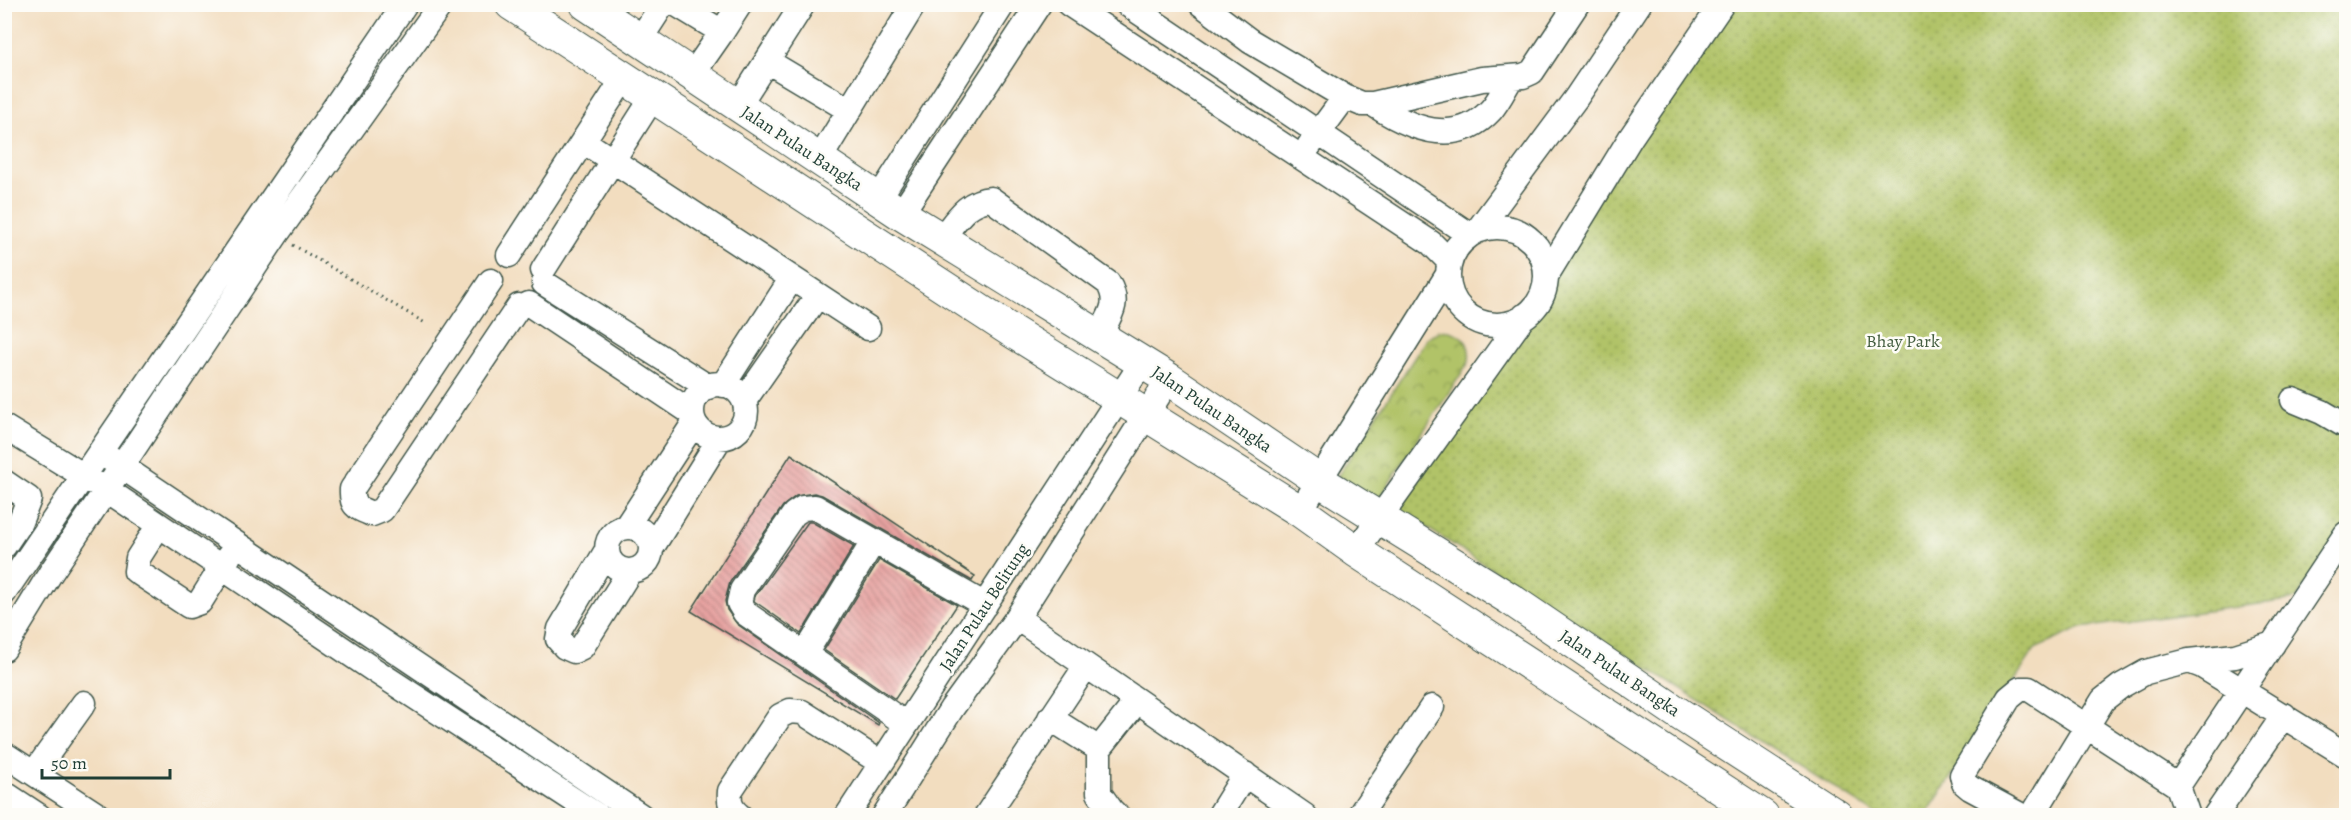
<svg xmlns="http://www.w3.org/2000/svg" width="2351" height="820" font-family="Alegreya,serif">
	<defs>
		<pattern id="grass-dots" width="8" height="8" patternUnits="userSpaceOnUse" patternTransform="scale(1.5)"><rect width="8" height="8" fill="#b1c367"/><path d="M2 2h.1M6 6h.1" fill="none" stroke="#8fa056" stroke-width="1.8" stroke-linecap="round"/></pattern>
		<pattern id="park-crowns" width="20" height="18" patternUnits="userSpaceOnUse" patternTransform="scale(1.5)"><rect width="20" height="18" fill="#b1c367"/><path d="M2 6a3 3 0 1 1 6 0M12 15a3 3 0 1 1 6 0" fill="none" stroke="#8fa056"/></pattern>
		<pattern id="building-back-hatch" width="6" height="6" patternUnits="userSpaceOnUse" patternTransform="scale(1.5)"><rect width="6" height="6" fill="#e7a2a0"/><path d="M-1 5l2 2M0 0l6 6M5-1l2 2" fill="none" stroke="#bb8583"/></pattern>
	</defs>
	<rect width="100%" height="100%" fill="#fdfcf7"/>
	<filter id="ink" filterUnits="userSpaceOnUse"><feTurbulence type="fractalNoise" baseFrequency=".0167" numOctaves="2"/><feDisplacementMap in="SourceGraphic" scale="12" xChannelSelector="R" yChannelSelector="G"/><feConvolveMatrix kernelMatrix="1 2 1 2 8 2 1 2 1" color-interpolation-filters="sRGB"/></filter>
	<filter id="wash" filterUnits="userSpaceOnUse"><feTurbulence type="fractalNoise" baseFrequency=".008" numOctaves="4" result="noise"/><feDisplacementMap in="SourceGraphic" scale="24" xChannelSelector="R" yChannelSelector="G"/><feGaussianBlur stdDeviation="1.35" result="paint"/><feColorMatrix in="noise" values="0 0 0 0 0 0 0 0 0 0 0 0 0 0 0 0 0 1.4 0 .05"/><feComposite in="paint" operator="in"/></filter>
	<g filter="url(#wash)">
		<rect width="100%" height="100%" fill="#f2ddbf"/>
		<path fill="url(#grass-dots)" stroke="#68804e" stroke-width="1.5" d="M1719,5H2346V524L2296,599L2081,628L2035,649L1926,815H1877L1399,510Z"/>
		<path fill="url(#park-crowns)" stroke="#68804e" stroke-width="1.5" d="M1441,330C1461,331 1472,342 1469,362L1376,503L1337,477L1427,338Z"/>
		<g id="blocks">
			<path fill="url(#building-back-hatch)" d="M791,454L975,576L972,581L822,495L814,493L796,496L783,506L730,582L725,601L727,610L737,624L879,723L878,725L691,611Z
				M808,522H812L854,546L801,634L754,601L755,596Z
				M879,560L957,605L895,699L824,650Z"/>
		</g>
	</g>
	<g filter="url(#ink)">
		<use href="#blocks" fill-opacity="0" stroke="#3f5549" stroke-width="1.5"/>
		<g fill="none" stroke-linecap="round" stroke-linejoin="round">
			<g stroke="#3f5549" stroke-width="27">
				<path id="minor" d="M676,4L722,32L692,75
					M1069,4L1431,243L1450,262
					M1127,4L1470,235
					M1201,4L1250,41L1345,97L1362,104H1373L1482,79L1523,76L1532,72L1577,4
					M722,32L740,4
					M639,41L663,4
					M767,61L849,110
					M1373,104C1409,128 1456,148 1491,110C1499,101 1505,88 1511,78
					M738,106L803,4
					M583,141L868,328
					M1309,146L1345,97
					M819,160L914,4
					M879,198L1003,4
					M901,214L1039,4
					M1448 276a49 49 0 1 1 98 0a49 49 0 1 1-98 0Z
					M1478,230L1576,98L1639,4
					M941,239C956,221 966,201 991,199L1108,283C1121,304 1109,316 1099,336
					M509,255L624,78
					M543,270L653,97
					M1546,276L1631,137L1722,4
					M491,281L352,489C351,507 357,508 372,514L382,510L519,306
					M544,283L708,387
					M529,304L692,413
					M692 411a27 27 0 1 1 54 0a27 27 0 1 1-54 0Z
					M723,385L792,278
					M2293,400L2322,412L2346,426
					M744,401L818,295
					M4,427L107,490L374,670L598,816
					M109,458L641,816
					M4,482L29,499L20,522L4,546
					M1300,511L1447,276
					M159,525L138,558L136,571L189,606L200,602L229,556
					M626,527L694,423
					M607 549a22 22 0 1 1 44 0a22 22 0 1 1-44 0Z
					M651,549L720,438
					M607,550L560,629L558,639L565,647L574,651L582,647L630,571
					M1356,551L1524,316
					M4,593L405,4
					M1017,618L1305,816
					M4,649L50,574L276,235L441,4
					M805,654L873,542
					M2189,661L2235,656L2273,644
					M1050,718L1099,749
					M906,724L745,613L739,603L742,590L794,514L803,508L815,507L985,605
					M4,754L99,816
					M34,773L84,703
					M2178,786L2346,534
					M4,793L39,816
					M740,816C730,809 729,802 730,791L780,716L790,711L802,712L881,763
					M847,816L1142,363
					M884,816L952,708L1017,618L1169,379
					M986,816L1086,666
					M1117,816L1111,810L1099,793V749L1137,701
					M1219,816L1245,774
					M1359,816L1432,707
					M2022,816L1970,788L1964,783L1962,775L2009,698L2020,689H2029L2178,786L2188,816
					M2032,816L2103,700L2121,686L2146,672L2189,661L2202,666L2346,755
					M2215,816L2284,715"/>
			</g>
			<g stroke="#3f5549" stroke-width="34">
				<path id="major" d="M511,4L1013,332L1300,511L1356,551L1763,816
					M586,4L901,214L1169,379L1320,481L1510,599L1681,715L1837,816"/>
			</g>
			<path stroke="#3f5549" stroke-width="3" stroke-dasharray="1.5 4.5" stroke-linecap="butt" d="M293,245L425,323"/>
			<use href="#minor" stroke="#fff" stroke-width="24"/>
			<use href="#major" stroke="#fff" stroke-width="32"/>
		</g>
	</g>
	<g text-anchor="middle" stroke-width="5" stroke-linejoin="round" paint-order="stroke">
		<g font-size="18" fill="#1f3d34" stroke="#fdfcf7">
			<text transform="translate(802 148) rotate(33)" y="6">Jalan Pulau Bangka</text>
			<text transform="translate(1212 409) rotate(34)" y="6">Jalan Pulau Bangka</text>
			<text transform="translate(984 607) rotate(-57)" y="6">Jalan Pulau Belitung</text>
			<text transform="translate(1620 673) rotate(34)" y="6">Jalan Pulau Bangka</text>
		</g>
		<g font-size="18" fill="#445e41" stroke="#fdfcf7">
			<text x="1903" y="347">Bhay Park</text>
		</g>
	</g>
	<rect width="2351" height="820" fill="none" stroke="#fdfcf7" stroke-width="24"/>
	<path d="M42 769v9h128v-9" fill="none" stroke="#1f3d34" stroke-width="3"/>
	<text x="51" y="769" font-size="18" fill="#1f3d34" stroke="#fdfcf7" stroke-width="4.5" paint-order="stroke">50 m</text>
</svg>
